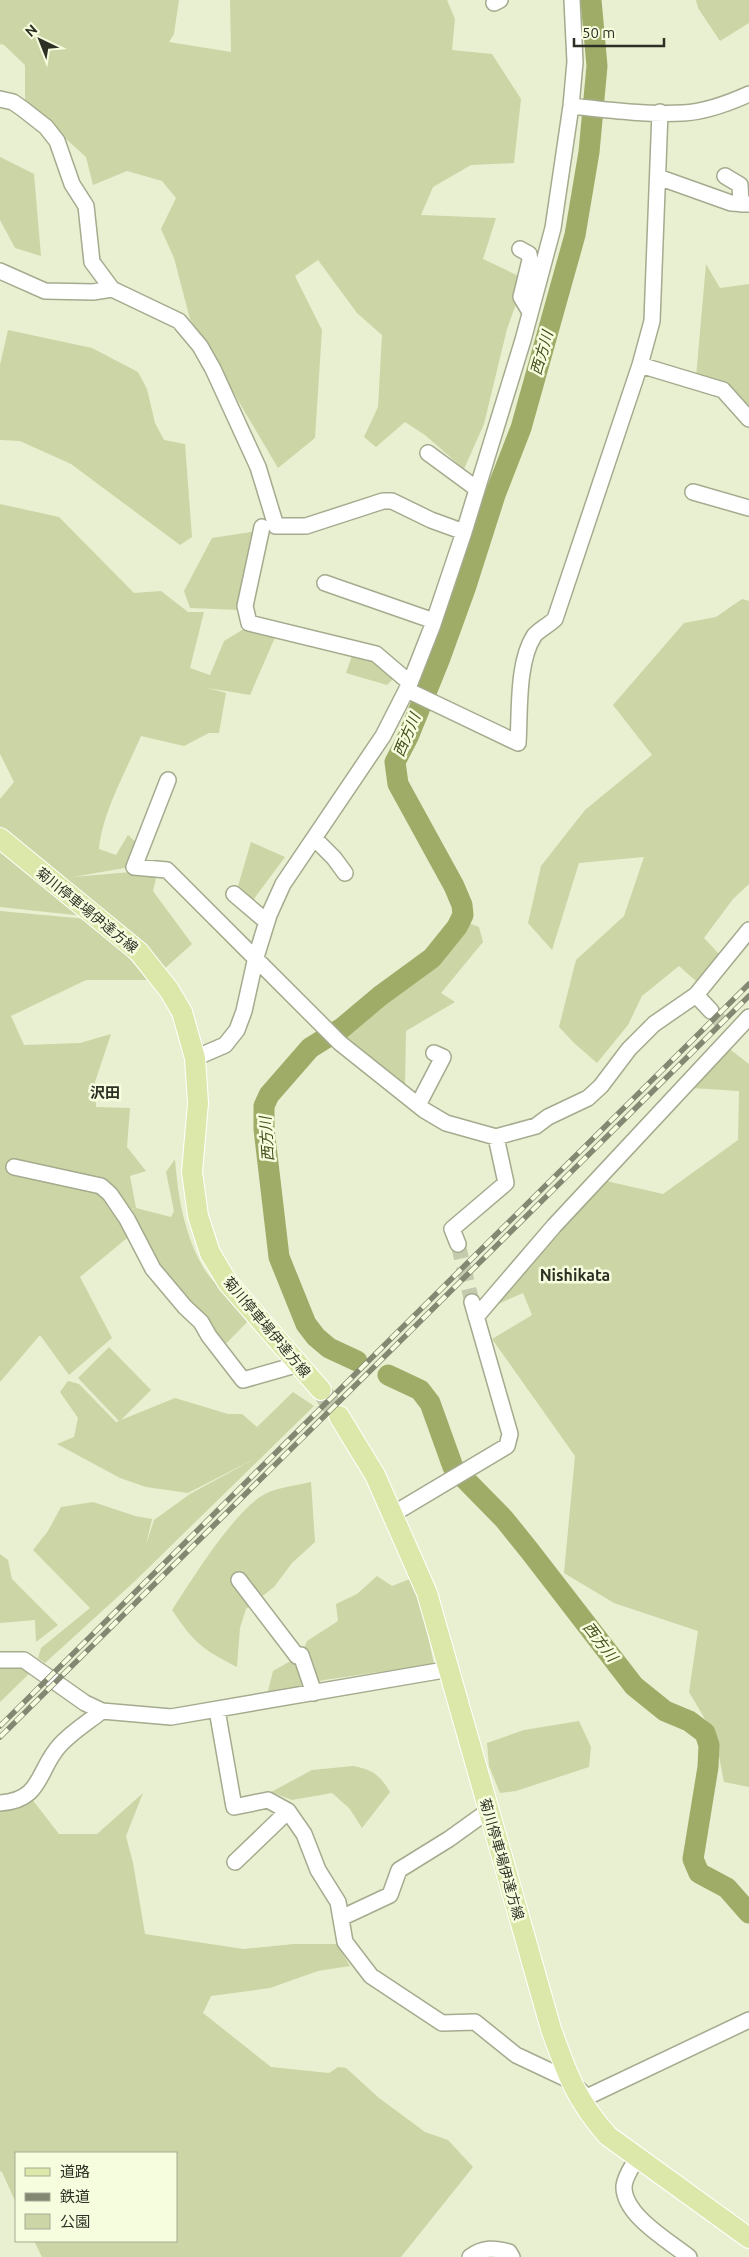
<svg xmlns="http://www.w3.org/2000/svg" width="749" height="2257" font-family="Ubuntu,'Noto Sans JP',sans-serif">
	<rect width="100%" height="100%" fill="#e8f0d1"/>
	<path fill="#cbd5a5" d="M0,0H179L174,34L169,42L231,52L230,0H447L455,19L452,50L492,54L521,99L514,163L471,165L433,187L421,215L496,218L483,259L525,279L507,329L484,424L464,469L425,435L405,422L376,447L364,437L378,407L382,335L357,313L318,260L295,276L322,330L315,438L278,468L190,319L174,258L161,229L176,198L162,181L127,171L93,185L86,157L25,102V65L4,45L0,44Z
		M696,0H749V23L720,41L698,8Z
		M0,157L34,174L41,256L15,248L0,220Z
		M706,264L720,288L749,284V412L696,377Z
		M8,330L92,348L138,372L147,389L155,423L164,440L185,444L192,537L180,545L71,464L20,441L0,440V365Z
		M0,504L59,517L134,593L161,591L188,612H204L190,668L210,675L224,641L247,627L276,635L250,695L208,688L226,693L219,733H209L184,746L141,736C127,769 102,813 99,849L116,855L128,835L138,844L130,867L73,877L131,872L157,874L153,891L192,944L163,970L132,933L0,829V799L14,782L0,754Z
		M258,531L241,610L190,608L184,591L212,538Z
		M742,599L749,601V884L733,899L704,938L719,954L697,982L679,966L642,996L628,1025L597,1063L573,1042L559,1027L576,960L624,916L644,857L579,863L552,950L528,923L541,866L585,810L652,755L613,705L684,623L716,617Z
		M353,653L382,662L396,676L387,685L346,673Z
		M251,842L285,857L250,904L236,893Z
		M0,848L84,916L0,907Z
		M0,911L87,919L125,953L147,980H86L11,1016L24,1045L80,1043L111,1034L95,1082L96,1107L130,1108L127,1147L146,1171L130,1176L136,1208L171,1217L174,1211L166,1172L175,1159C178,1197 184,1233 203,1267C212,1283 237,1304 250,1319L220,1350L152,1267L124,1214L135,1208L122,1212L133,1233L80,1277L112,1338L69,1375L40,1335L0,1382Z
		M466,922L479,927L483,942L441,993L455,1002L406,1031L405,1086L343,1036L376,1004L435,960Z
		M727,1047L749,1064V1787L724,1782L715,1736L689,1692L698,1631L614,1603L564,1573L575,1456L492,1339L532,1315L523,1293L482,1311L602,1180L663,1194L738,1140L739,1091L691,1088Z
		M109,1347L151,1390L121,1420L175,1398L228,1414H242L257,1427L293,1392L314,1406L134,1582L45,1663L38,1658L41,1648L90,1608L33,1550L48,1531L61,1507L93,1502L135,1516L152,1519L146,1545L154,1520L190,1494L256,1458L188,1493L146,1487L120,1478L57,1444L74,1437L78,1418L60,1392L68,1381L79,1384L116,1422L119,1421L78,1378Z
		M311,1482L315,1542L292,1563L274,1587L246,1609L240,1628L237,1667C202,1649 195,1644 172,1610C192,1580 237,1505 269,1492C282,1487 298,1485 311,1482Z
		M0,1554L8,1560L12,1579L58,1625L36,1642L35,1620L0,1623Z
		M377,1576L392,1586L415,1577L434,1664L324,1680L267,1695L273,1671L301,1655L307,1641L338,1621L336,1604L357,1594Z
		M18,1665L31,1672L0,1702V1669Z
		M579,1721L591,1747L589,1767L516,1791L500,1793L489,1766L487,1743L524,1730Z
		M353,1766C373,1770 379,1774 390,1792L362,1828L349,1808L332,1793L292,1800L271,1792L312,1770Z
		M143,1793L126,1836L133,1863L145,1934L243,1949L294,1944H337L350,1966L318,1971L270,1988L211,1996L203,2013L271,2067L329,2073L338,2067L346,2068L379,2098L425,2132L448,2140L473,2167L401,2257H42L34,2241H176V2153H16V2203L2,2172L0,2171V1807L31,1798L59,1834H97Z"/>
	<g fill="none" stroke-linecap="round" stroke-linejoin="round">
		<path stroke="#9fac68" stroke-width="21" d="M357,1361L329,1348L316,1337L306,1324L279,1257L264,1129V1106L269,1095L310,1048L342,1028L380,996L432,958L457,927L463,915L462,905L454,886L398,784L395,762L408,737L440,658L465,589L495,495L521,428L575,235L589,152L597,66L591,0
			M388,1375L420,1390L430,1403L453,1467L504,1519L529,1550L634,1686L665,1711L689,1721L705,1733L709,1745L708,1767L693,1859L699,1873L727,1888L749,1913"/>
		<path stroke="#c3caae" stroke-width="15" stroke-dasharray="15 8" stroke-linecap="butt" d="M711,1011L724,1025
			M458,1244L472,1302"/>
		<path stroke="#c3caae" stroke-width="20" stroke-dasharray="20 10" stroke-linecap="butt" d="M321,1390L339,1416"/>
		<g stroke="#a4ab8e" stroke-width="18">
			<path id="minor" d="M494,3L500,0
				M0,99L13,102L23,109L46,127L57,141L72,184L86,206L92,262L112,289L179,321L200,346L213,369L258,467L276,526H306L383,501H392L431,520L464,532
				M571,106C608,110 646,115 683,113C705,112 729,103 749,94
				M725,176L740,185L741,204
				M658,177L731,203L749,204
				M520,249L529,254L530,260L521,297L530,312
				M0,271L45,291L93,292L112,289
				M640,365L723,390L749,419
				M428,453L477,489
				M693,492L749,508
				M262,527L245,606L249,623L376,654L410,683
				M325,583L434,621
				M407,690L518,743C520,712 517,662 534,636C537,631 549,625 555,619L640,365L652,321L660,112
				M168,780L134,867L167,870L340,1043L424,1110L446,1123L496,1137L536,1126L548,1117L588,1098L601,1086L629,1049L654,1024L696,995L749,930
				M314,838L334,858L345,873
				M234,894L267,922
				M696,995L711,1011
				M195,1058L225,1045L237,1030L244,1011L256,957L269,915L283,884L383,736L410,683L432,627L464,532L523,340L553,228L571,106L575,62L572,0
				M418,1105L443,1057L434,1053
				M14,1167L101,1186L110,1194L127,1219L153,1269L185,1307L201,1322L209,1336L243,1380L299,1364
				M458,1244L452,1229L506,1183L496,1137
				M476,1317L554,1226L749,1017
				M393,1514L507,1446L510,1434L472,1302
				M239,1580L297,1656L301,1655L314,1693
				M0,1660H24L85,1703L102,1711L171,1717L450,1669
				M217,1710L234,1807L268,1800L288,1811L304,1834L318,1870L338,1902L345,1942L371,1976L442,2023L475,2022L516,2055L569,2080L587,2097L749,2020
				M0,1803C43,1800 37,1770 60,1745C72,1732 88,1722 102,1711
				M235,1862L288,1811
				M341,1918L390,1895L399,1870L449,1839L488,1811
				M637,2158C632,2167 625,2176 624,2186C623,2215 669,2241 689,2257
				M470,2257C483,2247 495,2248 509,2252L512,2257"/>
		</g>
		<g stroke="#fff" stroke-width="22">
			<path id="major" d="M0,838L139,952L169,990L182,1012L195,1058L198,1103L192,1172L198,1216L210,1253L228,1283L321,1390
				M339,1416L375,1475L427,1593L551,2029C567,2074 576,2100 608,2136L749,2238"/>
		</g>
		<use href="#minor" stroke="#fff" stroke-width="15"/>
		<use href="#major" stroke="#dce8a9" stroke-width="20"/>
		<g stroke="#838873" stroke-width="5.5">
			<path id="rail" d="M0,1726L749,984
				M0,1737L749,996"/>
		</g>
		<use href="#rail" stroke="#f6fdde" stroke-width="4" stroke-dasharray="11" stroke-linecap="butt"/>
	</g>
	<g text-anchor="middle" stroke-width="5" stroke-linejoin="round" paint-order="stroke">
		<g font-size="14" fill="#2d3024" stroke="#f6fdde">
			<text transform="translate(87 910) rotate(39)" y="5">菊川停車場伊達方線</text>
			<text transform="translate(267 1327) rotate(50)" y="5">菊川停車場伊達方線</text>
			<text transform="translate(502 1859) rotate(74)" y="5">菊川停車場伊達方線</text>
		</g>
		<g font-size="15" font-style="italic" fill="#444d1a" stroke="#f6fdde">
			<text transform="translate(542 353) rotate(-74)" y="5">西方川</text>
			<text transform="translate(407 735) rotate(-67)" y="5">西方川</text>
			<text transform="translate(267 1139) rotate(-94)" y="5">西方川</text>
			<text transform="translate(600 1642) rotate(52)" y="5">西方川</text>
		</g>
		<g font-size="15" font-weight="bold" fill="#2d3024" stroke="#f6fdde">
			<text x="105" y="1098">沢田</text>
		</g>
		<g font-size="16" font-weight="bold" fill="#2d3024" stroke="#f6fdde">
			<text x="575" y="1281">Nishikata</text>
		</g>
	</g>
	<rect x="15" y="2152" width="162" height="90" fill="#f6fdde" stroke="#a6ab94"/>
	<rect x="25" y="2168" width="25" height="8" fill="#dce8a9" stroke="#a6ab94"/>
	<text x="60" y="2177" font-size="15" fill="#2d3024">道路</text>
	<rect x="25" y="2193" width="25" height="8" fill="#838873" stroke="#a6ab94"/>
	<text x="60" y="2202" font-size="15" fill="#2d3024">鉄道</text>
	<rect x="25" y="2214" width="25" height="15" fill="#cbd5a5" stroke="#a6ab94"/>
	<text x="60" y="2227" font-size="15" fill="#2d3024">公園</text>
	<g transform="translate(40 40) rotate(317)" stroke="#f6fdde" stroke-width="4" paint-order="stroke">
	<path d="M0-4L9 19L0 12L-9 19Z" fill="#2d3024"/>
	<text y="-8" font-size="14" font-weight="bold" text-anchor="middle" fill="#2d3024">N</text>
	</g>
	<path d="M574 38v8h90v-8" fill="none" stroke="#2d3024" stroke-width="2.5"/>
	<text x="582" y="38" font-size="15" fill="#2d3024" stroke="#f6fdde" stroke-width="4" paint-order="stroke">50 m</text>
</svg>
